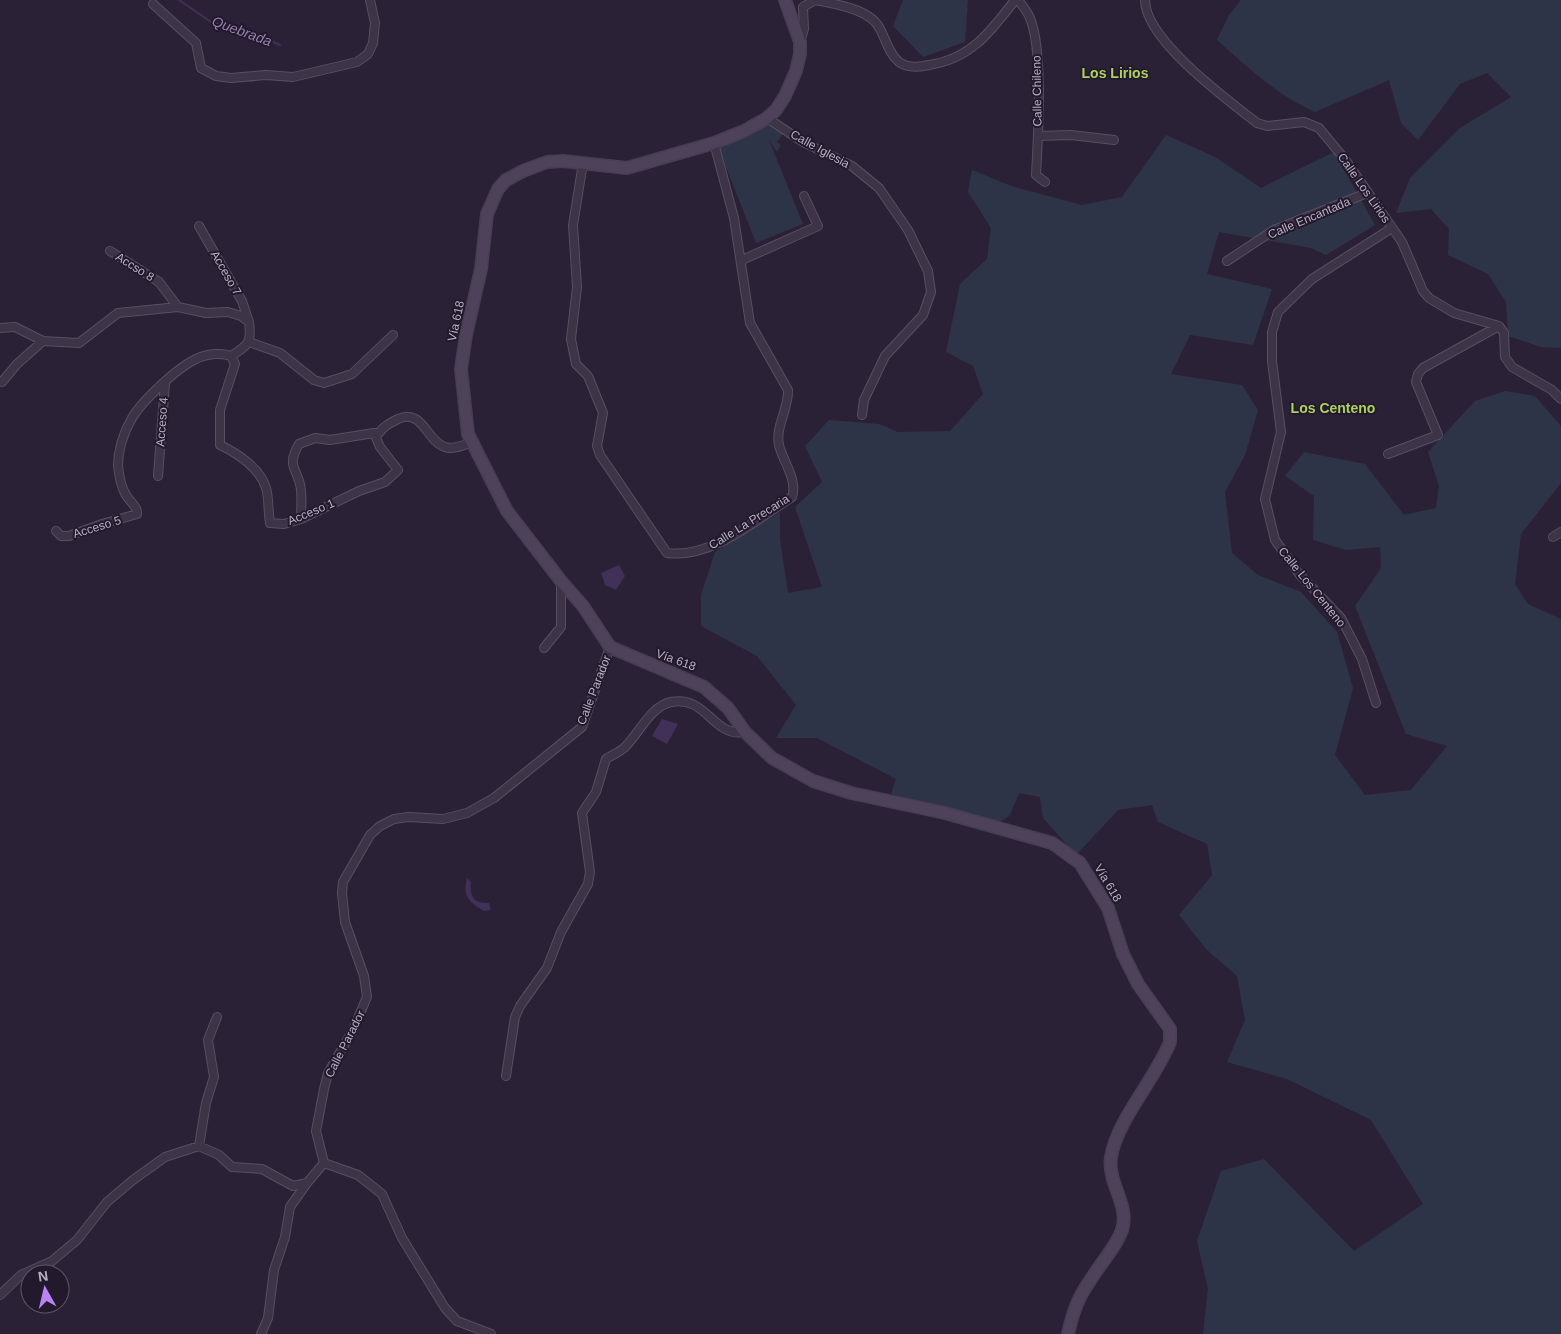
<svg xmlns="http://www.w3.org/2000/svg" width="1561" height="1334" font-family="Helvetica,sans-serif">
	<rect width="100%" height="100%" fill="#2b2137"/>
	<path fill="#2e3447" d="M903,0H968L965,42L923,57L893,26Z
		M1241,0H1561V348L1541,347L1508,336L1506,302L1488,274L1448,255L1449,229L1431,209L1396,213L1410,178L1460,128L1511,97L1487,73L1460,84L1418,140L1401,123L1389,80L1315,112C1277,95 1248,68 1217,40L1229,15Z
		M769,122L784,132L777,142L781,145L777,152L769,140L803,224L756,243L718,147Z
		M1166,135L1215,157L1261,188L1334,152L1375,225L1326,255L1311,248L1219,232L1207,274L1272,289L1253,345L1190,335L1171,374L1242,385L1258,410L1245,455L1225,492L1232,553L1258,575L1301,592L1337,632L1353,688L1335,755L1365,795L1411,790L1447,746L1406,734L1355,606L1381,568L1380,547L1346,550L1313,540L1314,496L1285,476L1304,452L1365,464L1404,515L1436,508L1439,486L1428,452L1475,401L1505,391L1535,396L1561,426V483L1521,534L1515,584L1528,604L1561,619V1334H1203L1208,1289L1197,1241L1221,1171L1264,1159L1354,1251L1423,1204L1371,1120L1287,1079L1227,1062L1245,1020L1237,976L1207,950L1179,915L1212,875L1207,844L1158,822L1152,805L1118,810L1076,855L1043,818L1040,797L1019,793L1010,815L997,824L891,794L896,779L817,738H776L796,705L757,656L701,626V595L715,552L780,512V539L788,593L822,587L795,507L822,482L805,446L829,420L879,424L898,432L950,431L983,394L973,366L946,352L960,284L987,259L991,228L968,192L972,170L1014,187L1082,205L1122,197Z"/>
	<path fill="#413058" d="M619,565L625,576L616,590L605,585L601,573Z
		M662,719L678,724L667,744L652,736Z
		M467,878L471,882C469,896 474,904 489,903L491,910L484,911C469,902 462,896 467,878Z"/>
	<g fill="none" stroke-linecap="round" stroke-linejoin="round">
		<path stroke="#413058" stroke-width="2" d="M179,0L211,22L233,30L256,34L280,45"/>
		<g stroke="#584f62" stroke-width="10">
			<path id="street" d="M1018,0C1022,5 1027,11 1029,16C1044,47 1038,138 1036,175L1045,182
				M1145,0C1145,40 1228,100 1257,123L1267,126L1304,122L1319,128L1347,162L1402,242L1423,291L1429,298L1454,313L1499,326L1504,333L1505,357L1512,367L1552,390L1561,399
				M153,4L196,43L201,68L216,76L231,78L266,75L293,77L357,62L368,54L373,43L375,23L370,0
				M800,42L804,29L803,7L815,0C835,4 871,9 880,29C886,40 889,54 899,62C907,68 920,67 929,65C971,59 991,31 1015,0
				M767,118L803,142L852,166L879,188L908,230L928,271L931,292L923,315L885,356L864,400L862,415
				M1038,136L1071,135L1114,140
				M583,163L573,225L577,287L571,339L576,364L588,376L603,413L597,446L600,455L667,553C711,559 756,520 792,497C798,480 783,462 779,445C775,427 789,408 788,390L750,323L734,218L714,143
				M199,226L242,301L249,322
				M110,251L159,282L178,307
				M742,260L818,226L804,196
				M1227,261L1274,230L1367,193
				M0,328L15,327L43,341
				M249,342L280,353L314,380L324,383L352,374L393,335
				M231,356L235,364L220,410V445C237,453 260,468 266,488C269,497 268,512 270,523L284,524L301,519L359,491L385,482L398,470L380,447L374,433H379C384,426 390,423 398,419C423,408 426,441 445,447C453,450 464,445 472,442
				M2,382L17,364L43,341L79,343L118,313L178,307L206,313L228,312L241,316L249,322C252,343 248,345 231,356
				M1388,454L1438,435L1416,382L1418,374L1423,368L1499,326
				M158,476L165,383
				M301,519C301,509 302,499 301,490C299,469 285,468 299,444L315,438L330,440L374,433
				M56,531L61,536H69L102,524L137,514C138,507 130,502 126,495C121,487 119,475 118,466C118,449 124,432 132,418C142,401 176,369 194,360C205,354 220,352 231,356
				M1553,537L1561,532
				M544,648L561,627V581
				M1376,703L1362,659L1341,618L1300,575L1275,540L1265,499L1281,432L1272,361V332L1278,312L1312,279L1392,228
				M506,1076L515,1017L520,1006L547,968L561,932L588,884L590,872L582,813L596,792L606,759C612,755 620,752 625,747C639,733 651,706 671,702C707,695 713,738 745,732
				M199,1146L206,1103L214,1077L208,1040L217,1017
				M324,1163L358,1175L382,1194L402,1238L445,1308L457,1321L491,1334
				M0,1295L21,1275L52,1261L77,1240L107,1202L133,1180L165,1157L199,1146L219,1155L232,1167L262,1169L293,1186L307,1183L324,1163L316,1131L324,1089L328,1073L353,1030L367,997L364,976L345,922L342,893L343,882L370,835L380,826L394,819L408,817L443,819L467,813L494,798L582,727L610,647
				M261,1334L268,1318L274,1270L285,1237L290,1207L307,1183"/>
		</g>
		<g stroke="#463e51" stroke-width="14">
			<path id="secondary" d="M785,0L800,42V54L796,71L785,96L776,110L767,118L744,131L714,143L627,168L563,161L547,162L523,171L506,180L498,189L487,214L481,269L466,335L461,369L468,434L507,511L561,581L583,606L610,647L704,687L728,708L745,732L772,758L813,781L851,793L945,813L1052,843L1080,863L1108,908L1123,954L1138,984L1170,1029V1042C1156,1078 1117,1120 1111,1157C1107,1183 1130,1205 1122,1230C1118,1242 1109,1253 1102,1263C1083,1290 1075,1301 1068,1334"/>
		</g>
		<use href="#street" stroke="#3d3448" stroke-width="8"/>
		<use href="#secondary" stroke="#4e425b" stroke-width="11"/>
	</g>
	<g text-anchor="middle" stroke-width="4" stroke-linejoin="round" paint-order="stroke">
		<g font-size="12" fill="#b9afc4" stroke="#221a2c">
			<text transform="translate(1037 91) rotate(-91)" y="4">Calle Chileno</text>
			<text transform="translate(820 149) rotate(29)" y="4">Calle Iglesia</text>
			<text transform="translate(1364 188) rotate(55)" y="4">Calle Los Lirios</text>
			<text transform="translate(1309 218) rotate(-23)" y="4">Calle Encantada</text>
			<text transform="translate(135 267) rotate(32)" y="4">Accso 8</text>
			<text transform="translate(226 273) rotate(60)" y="4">Acceso 7</text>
			<text transform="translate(456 321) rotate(-78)" y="4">Vía 618</text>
			<text transform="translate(162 422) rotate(-86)" y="4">Acceso 4</text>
			<text transform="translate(311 512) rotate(-23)" y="4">Acceso 1</text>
			<text transform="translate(749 522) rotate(-32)" y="4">Calle La Precaria</text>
			<text transform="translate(97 527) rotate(-17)" y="4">Acceso 5</text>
			<text transform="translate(1312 587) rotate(51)" y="4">Calle Los Centeno</text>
			<text transform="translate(676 660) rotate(20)" y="4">Vía 618</text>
			<text transform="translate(594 690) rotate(-69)" y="4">Calle Parador</text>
			<text transform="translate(1108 883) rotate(59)" y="4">Vía 618</text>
			<text transform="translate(345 1044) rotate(-63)" y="4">Calle Parador</text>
		</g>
		<g font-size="14" font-style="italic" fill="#957fb1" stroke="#221a2c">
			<text transform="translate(242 31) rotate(20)" y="5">Quebrada</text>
		</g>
		<g font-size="14" font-weight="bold" fill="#aed05e" stroke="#221a2c">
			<text x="1115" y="78">Los Lirios</text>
			<text x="1333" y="413">Los Centeno</text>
		</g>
	</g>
	<g transform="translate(45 1289) rotate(352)"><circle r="24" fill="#221a2c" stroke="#5e5669"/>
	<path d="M0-4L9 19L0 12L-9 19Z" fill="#b983f5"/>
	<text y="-8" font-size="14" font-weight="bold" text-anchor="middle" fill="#b9afc4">N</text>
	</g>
</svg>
